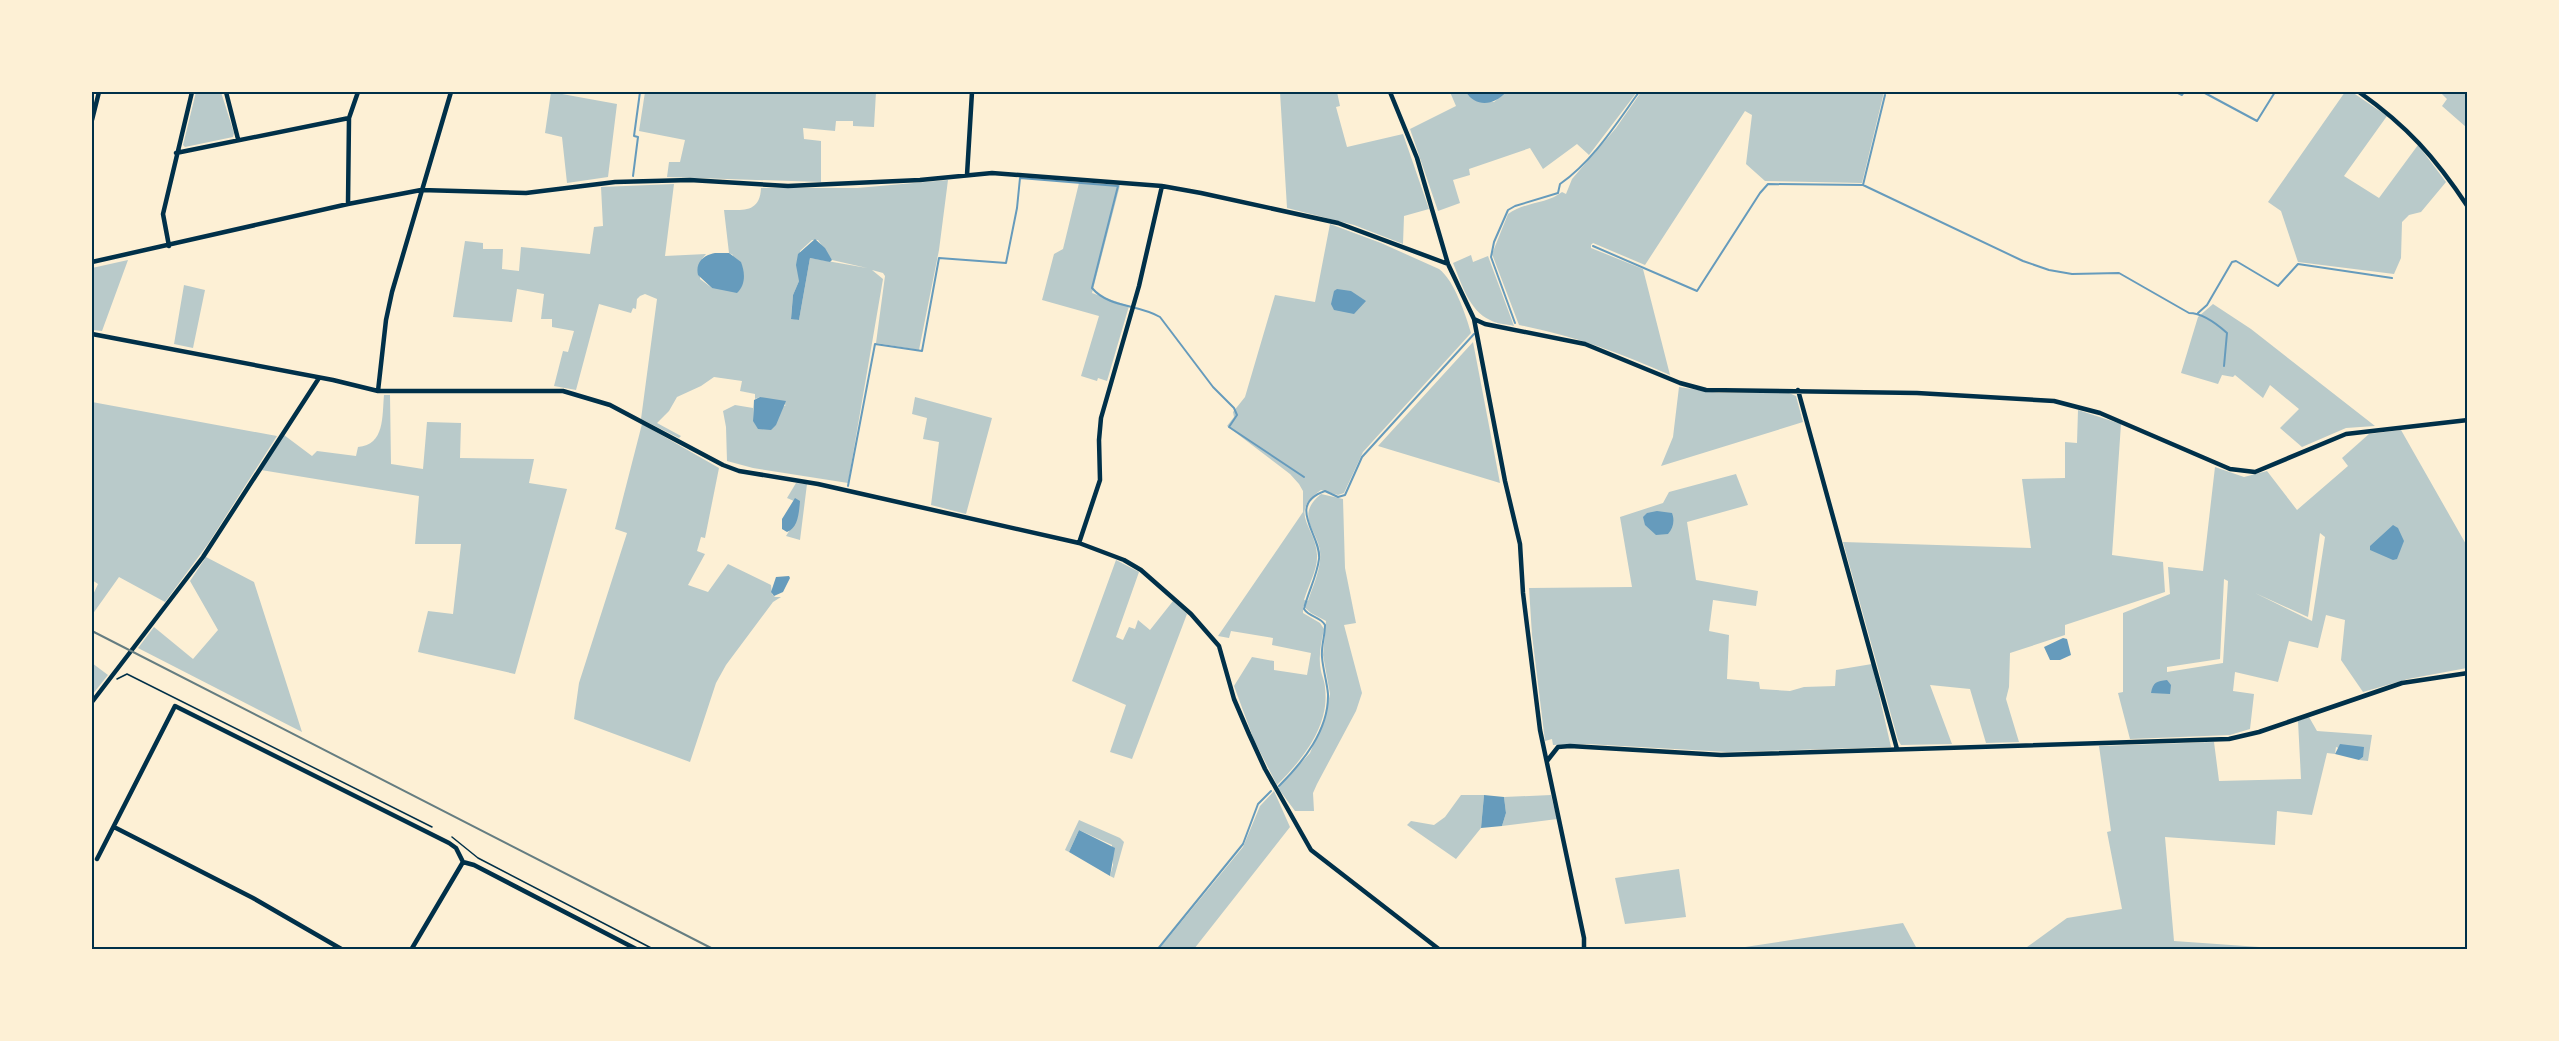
<svg xmlns="http://www.w3.org/2000/svg" width="2559" height="1041" font-family="'Open Sans',sans-serif">
	<rect width="100%" height="100%" fill="#fdf0d5"/>
	<path fill="#b9caca" fill-rule="evenodd" d="M196,92H221L234,133L233,137L185,147L183,145Z
		M551,92L617,104L608,177L567,183L562,137L545,133Z
		M645,92H876L874,127L853,126V121H836L835,131L803,128L804,139L821,141V182L667,177L669,162H680L685,140L639,131Z
		M1280,92H1337L1340,106L1336,107L1347,147L1403,134L1429,209L1404,216L1403,244L1354,225L1287,208Z
		M1450,92H1466L1469,96L1494,102L1506,92H1637L1589,155L1577,144L1543,169L1530,148L1469,169L1470,175L1453,180L1460,203L1438,211L1410,129L1456,106Z
		M1641,92H1884L1862,183L1765,181L1746,164L1752,115L1745,111L1645,265L1593,243L1591,245V248L1643,269L1670,375C1620,353 1572,335 1519,325L1492,254L1508,214C1524,202 1547,204 1562,192L1566,194L1572,179L1616,128Z
		M2345,92H2352L2387,116L2344,176L2379,198L2418,145L2446,182L2421,212L2409,215L2402,222L2401,258L2394,274L2298,262L2281,211L2268,202Z
		M2440,92H2467L2466,127L2442,106L2447,99Z
		M948,180L939,250L919,350L876,343L885,276L883,273L872,270L883,279L848,483L753,468L727,461L726,427L723,411L735,405L753,408V421L786,405L760,397L755,399V394L740,391L742,381L714,377L701,386L677,397L669,411L657,423L681,436L679,438L641,419L657,299L645,294L640,296L637,299L636,309L633,308L631,313L599,304L576,390L554,386L563,351L568,352L574,331L552,327V319H541L544,294L517,289L512,322L453,317L465,241L483,243V249H503L502,269L519,271L521,247L590,254L594,227L603,226L601,187L674,184L665,256L706,254L702,259L700,279L712,288L733,255L729,253L724,210C743,210 760,213 761,188H857ZM812,240H818L832,260L867,268L810,258L799,320L791,318L793,295L799,281L800,251Z
		M1079,183L1120,185L1092,293L1129,306L1107,381L1098,378L1097,381L1081,376L1099,316L1042,300L1054,254L1063,249Z
		M1330,224L1381,243L1439,269C1454,280 1466,315 1471,333L1363,452L1344,493L1338,495L1321,490C1287,513 1316,527 1317,555C1318,569 1308,586 1304,600L1308,601C1312,589 1319,573 1320,560C1324,533 1291,519 1321,494L1343,499L1345,568L1356,623L1344,625L1362,693L1356,711L1317,784L1313,793L1314,811H1295L1278,788L1310,753L1325,717L1330,694L1323,655L1326,621L1311,613L1303,606V613L1320,623L1324,629C1321,643 1318,657 1321,671C1322,676 1325,682 1325,688C1330,726 1302,760 1277,785L1254,740L1234,686L1252,657L1274,661V670L1307,675L1311,653L1272,645L1273,638L1231,631L1229,638L1218,636L1303,512V491L1299,484L1290,474L1227,426L1234,417L1233,412L1245,397L1275,295L1315,302Z
		M1471,255L1473,262L1488,256L1514,326C1506,324 1496,324 1490,320C1469,311 1461,282 1453,263Z
		M128,260L102,331L92,330V268Z
		M184,285L205,290L193,348L174,344Z
		M2213,304L2251,329L2375,426L2346,428L2302,447L2280,428L2299,409L2270,385L2263,398L2235,375L2233,377L2222,375L2218,384L2181,373L2198,317Z
		M1473,342L1500,483L1378,446Z
		M1679,387L1719,393H1789L1796,396L1803,422L1661,466L1673,437Z
		M384,395H390L391,464L423,469L427,422L461,423L460,458L534,459L529,483L567,489L515,674L418,652L428,611L453,614L461,544H415L419,496L261,470L284,435L312,456L317,451L356,456L358,447C385,445 382,416 384,395Z
		M915,397L992,418L966,514L931,505L939,442L923,439L927,418L912,414Z
		M92,402L277,436L208,544L165,602L119,577L92,615V597L98,584L92,580Z
		M2078,410L2121,424L2112,555L2163,562L2165,592L2065,625V635L2010,653L2009,687L2006,699L2019,742L1986,743L1970,689L1930,685L1952,744L1901,745L1898,740L1843,542L2031,548L2022,479L2065,478V442L2077,443Z
		M642,424L719,468L705,538L701,537L697,551L705,554L688,585L708,592L728,564L771,585L772,594L775,597H781L773,602L726,665L716,683L690,762L574,719L579,683L627,533L615,529Z
		M2401,430L2467,546V668L2408,679L2363,692L2341,660L2345,620L2326,615L2318,648L2289,641L2278,682L2235,672L2233,691L2254,694L2250,729L2230,735L2130,739L2118,693L2123,692V613L2170,594L2168,567L2203,571L2215,467L2244,477L2267,471L2297,510L2348,466L2342,458L2369,434ZM2320,533L2325,537L2312,621L2255,593L2308,617ZM2224,579L2228,581L2223,663L2167,672V667L2220,659Z
		M1736,474L1748,505L1687,522L1696,580L1758,591L1756,606L1713,600L1709,631L1729,635L1727,679L1759,682L1760,689L1790,691L1804,687L1835,686L1836,670L1872,664L1891,747L1727,752L1587,744L1553,745L1552,739L1545,741L1532,635L1529,588L1632,587L1620,517L1663,503L1669,492Z
		M796,483L807,484L800,540L786,536L793,525L794,501L787,498Z
		M206,557L254,582L302,732L138,648L154,627L193,659L218,630L190,581Z
		M1116,560L1139,572L1116,637L1123,640L1129,627L1135,629L1138,620L1150,630L1173,601L1187,614L1132,759L1110,752L1126,705L1072,681Z
		M92,663L108,675L92,695Z
		M2309,717L2317,731L2372,735L2368,761L2359,760L2363,757L2336,747L2335,754L2327,753L2312,815L2277,811L2275,845L2165,837L2174,941L2289,949L2023,950L2067,918L2122,909L2107,832L2111,831L2099,746L2214,742L2219,781L2301,779L2298,721Z
		M1274,791L1290,827L1194,949H1159L1243,847L1260,806Z
		M1461,795H1484L1481,828L1456,859L1407,825L1411,821L1434,825L1445,817Z
		M1551,795L1557,819L1502,826L1506,813L1504,797Z
		M1079,820L1120,838L1124,842L1114,878L1110,876L1113,865L1112,845L1079,830L1069,852L1065,850Z
		M1679,869L1686,917L1625,924L1615,878Z
		M1903,923L1917,949H1732Z"/>
	<path fill="#669bbc" d="M1466,92H1506C1495,105 1476,108 1466,92Z
		M815,239L825,248L832,260L830,262L810,258L799,320L791,319L793,295L799,281L796,265L798,254Z
		M715,253H729L741,262C745,272 746,285 737,293L712,288L698,275C695,262 704,255 715,253Z
		M1337,289L1351,291L1366,301L1354,314L1334,310L1331,304L1334,291Z
		M760,397L786,401L776,425L771,430L758,429L753,421L754,400Z
		M795,498L800,501C799,513 798,528 787,532L782,529V519Z
		M1657,511L1672,513C1675,521 1673,528 1668,534L1656,535L1645,525L1643,517L1647,513Z
		M2393,525L2398,528L2404,541L2397,559L2393,560L2370,550V546Z
		M776,577L789,576L790,578L783,592L774,596L771,592Z
		M2063,638L2067,639L2071,655L2060,660H2050L2044,647Z
		M2167,680L2171,685L2170,694L2151,693C2153,682 2157,681 2167,680Z
		M2340,744L2364,747L2363,757L2359,760L2335,754Z
		M1484,795L1504,797L1506,813L1502,826L1481,828Z
		M1079,830L1115,848L1110,876L1069,852Z"/>
	<g fill="none" stroke-linecap="round" stroke-linejoin="round">
		<path stroke="#669bbc" stroke-width="2" d="M2176,92L2182,95L2184,92
			M2203,92L2257,121L2275,92
			M633,176L638,137L634,136L640,92
			M1863,185L1885,95
			M1593,246L1697,291L1760,193L1768,184L1863,185L2023,261L2049,270L2072,274L2119,273L2189,313C2202,313 2217,324 2227,333L2224,366
			M2198,313L2207,305L2232,262L2236,261L2278,286L2298,264L2392,278
			M1515,323L1491,257L1494,242L1508,210L1515,206L1558,193L1560,184C1593,161 1616,124 1639,92
			M848,486L875,344L922,351L939,258L1006,263L1017,208L1020,178L1118,186L1092,288C1109,308 1138,304 1160,317L1213,387L1234,408L1237,415L1229,427L1304,477
			M1279,786C1303,762 1329,730 1328,694C1327,682 1323,670 1322,657C1321,646 1325,636 1325,625C1321,617 1309,617 1304,609C1308,592 1317,576 1319,559C1322,536 1285,505 1325,491L1338,497L1345,495L1362,457L1474,334
			M1157,950L1243,844L1258,804L1271,791"/>
		<path stroke="#003049" stroke-width="1.5" d="M117,679L127,674L432,827
			M452,837L478,858L655,950"/>
		<path stroke="#003049" stroke-width="4.5" d="M226,92L238,139
			M1390,92L1417,158L1448,264L1474,319L1505,481L1520,544L1523,593L1540,730L1584,938V950
			M2359,92C2407,126 2435,157 2468,207
			M92,120L99,92
			M176,153L349,118
			M967,175L972,92
			M348,204L349,118L358,92
			M169,246L163,214L192,92
			M92,262L348,204L421,190L526,193L615,182L690,180L788,186L920,180L992,173L1162,186L1201,193L1338,223L1448,264
			M1474,319L1485,324L1585,344L1680,383L1706,390L1917,393L2054,401L2100,413L2230,469L2255,472L2346,434L2468,420
			M92,334L333,380L378,391H563L610,405L723,465L739,471L818,484L1079,543L1124,560L1141,570L1191,614L1219,646L1234,699L1249,734L1265,769L1311,850L1440,950
			M1798,390L1897,749
			M378,391L386,320L392,292L451,92
			M1079,543L1100,480L1099,440L1101,418L1139,286L1162,186
			M92,702L203,557L319,378
			M1547,761L1558,747L1570,746L1721,755L2229,739L2259,732L2402,683L2468,673
			M114,827L253,898L343,950
			M97,859L175,706L449,843L456,848L463,862
			M463,862L474,865L638,950
			M411,950L463,862"/>
		<path stroke="#657d81" stroke-width="2" d="M92,631L715,950"/>
	</g>
	<rect width="2559" height="1041" fill="none" stroke="#fdf0d5" stroke-width="186"/>
	<rect x="93" y="93" width="2373" height="855" fill="none" stroke="#003049" stroke-width="2"/>
</svg>
